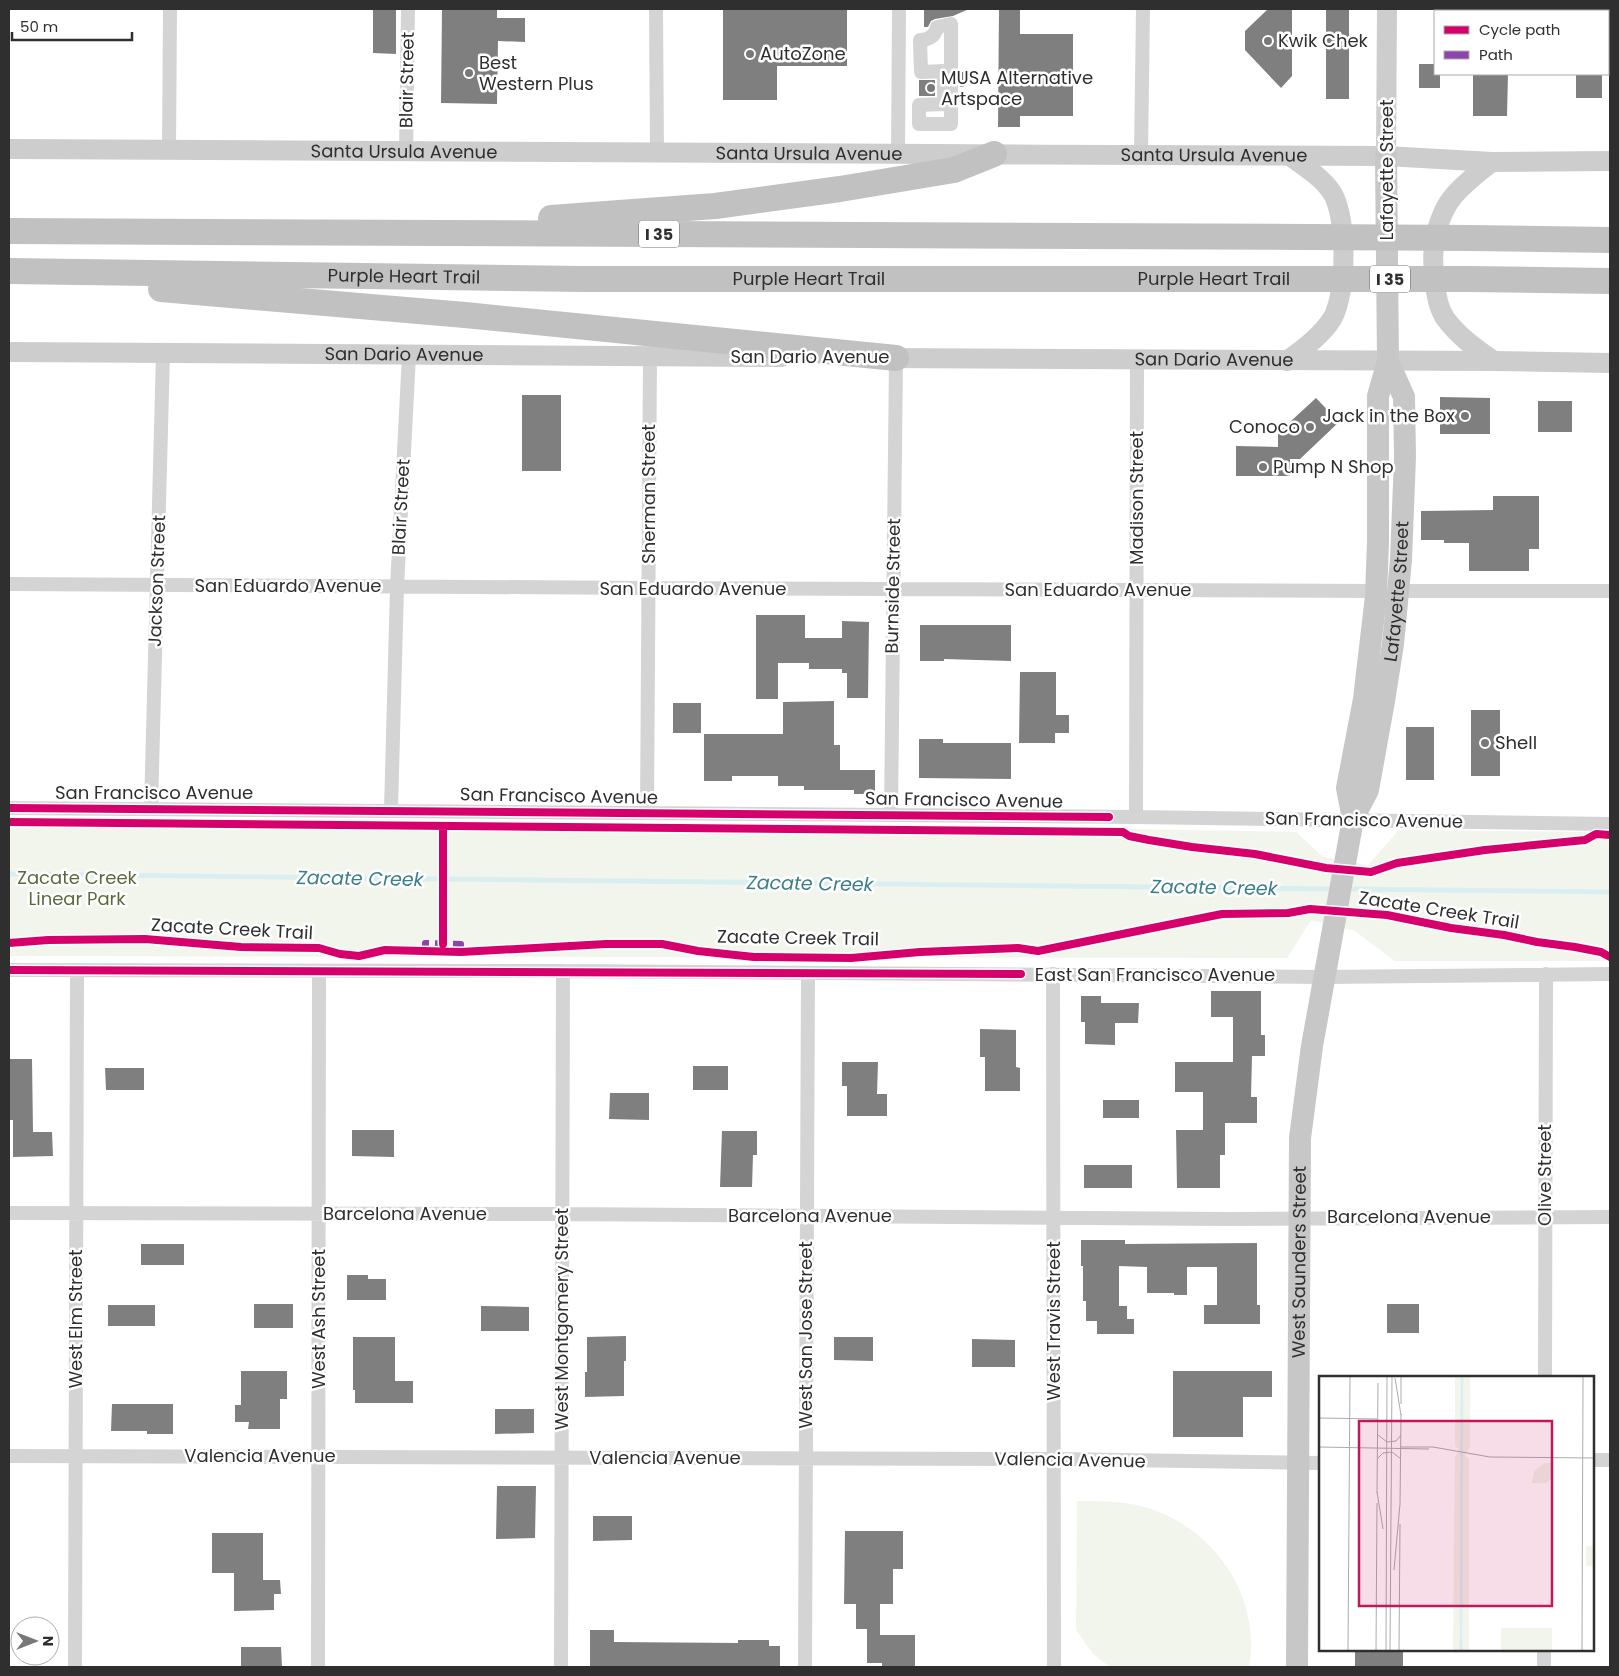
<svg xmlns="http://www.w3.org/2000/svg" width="1619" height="1676" font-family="Poppins,sans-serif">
	<rect width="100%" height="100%" fill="#fff"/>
	<path fill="#f2f5ec" d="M9,820L1130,829L1296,832L1323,857L1368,865L1399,830L1610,832V961H1395L1355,931L1311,920L1287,958L9,956Z
		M1077,1501C1099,1501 1120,1501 1141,1506C1211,1524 1262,1594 1249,1667H1110L1093,1654L1076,1630Z"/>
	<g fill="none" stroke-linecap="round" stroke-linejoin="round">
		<path stroke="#d9eef1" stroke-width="5" d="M9,874L1335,889
			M1346,889L1610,892"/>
	</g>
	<path fill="#7f7f7f" d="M373,9H396V54L373,53Z
		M442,9H497V18H525V42L498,41L497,104L441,103Z
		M723,9H847V66H777V100H723Z
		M924,9H969L953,16L935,19L931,21L928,27H924Z
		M999,9H1020V34H1073V116H1020V127H998Z
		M1268,9H1292V76L1281,88L1245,50V31Z
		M1326,9H1349V99H1326Z
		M1419,64H1435V74H1440V88H1419Z
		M960,72H964V87H960V104Z
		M1473,74H1508L1507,116H1473Z
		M1576,74H1602V98H1576Z
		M919,80H935V96H919Z
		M522,395H561V471H522Z
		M1440,397L1490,398V434H1440Z
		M1316,398L1339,422L1300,459H1290V476H1236V446L1278,447V433Z
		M1538,401H1572V432H1538Z
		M1493,496H1539V549H1529V571H1469V543H1444V540H1421V511L1493,510Z
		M756,615H805V638H842V621L869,622L868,698H847V673H842V669H809V663H778V699H756Z
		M920,625H1011V661L944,659V661H920Z
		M1020,672H1056V715H1069V733H1055V743H1019Z
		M834,701V745H840V770H875V794H854V790H804V786H778V776H732V781H704V734H783V702Z
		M673,703H701V733H673Z
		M1471,710H1500V776H1471Z
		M1406,727H1434V780H1406Z
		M919,739H943V743H1011V779L919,778Z
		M1211,991H1261V1035H1265V1056H1252L1251,1097H1257V1123H1225V1155H1220V1188H1177L1176,1130H1203V1092H1175V1062H1233V1017H1211Z
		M1081,996H1101V1003H1139L1138,1023H1115V1045L1085,1044V1022H1081Z
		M980,1029L1016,1030V1067L1020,1068V1091H985V1057H980Z
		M9,1059H32L33,1132H52L53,1156L13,1157V1120H9Z
		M842,1062H878L877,1094H887V1116H847V1086H842Z
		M693,1066H728V1090H693Z
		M105,1068H144V1090H106Z
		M610,1093H649V1120L609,1119Z
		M1103,1100H1139V1118H1103Z
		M352,1130H394V1157L352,1156Z
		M722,1131H757V1155H753L752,1187H720Z
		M1084,1165H1132V1188H1084Z
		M1081,1240H1125V1244L1257,1243V1305H1260V1324H1204V1305H1217V1267H1187V1295H1174V1293H1147V1267L1119,1266V1306H1127V1319H1134V1334H1097V1321H1086V1301H1083V1266H1081Z
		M141,1244H184V1265H141Z
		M347,1275H368V1279H386V1300H347Z
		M254,1304H293V1328H254Z
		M1387,1304H1419V1333H1387Z
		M108,1305H155V1326H108Z
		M481,1306L529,1307V1331H481Z
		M626,1336V1361H624V1396L585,1397V1372H587V1337Z
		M353,1337H395V1381H413V1403H355V1390H353Z
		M834,1337H873V1361L834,1360Z
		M972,1339L1015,1340V1367H972Z
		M241,1371H287V1399H280V1429H248L249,1422H235V1405H241Z
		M1173,1371H1272V1397H1243V1437H1173Z
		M112,1404H173V1434H147V1431H111Z
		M495,1409H534V1433L495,1434Z
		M497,1486H536L535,1538L496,1539Z
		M593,1516H632V1540L593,1541Z
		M845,1531H903V1569H893V1604H880V1635H915V1667H882V1663H867V1629H856V1604H844Z
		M212,1533H263V1580H280L281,1594H274V1610L234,1611V1573H212Z
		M590,1630H614V1642L738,1643V1640H769V1646H780V1667H590Z
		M241,1647H281L282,1667H241Z
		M1355,1650H1403V1667H1355Z"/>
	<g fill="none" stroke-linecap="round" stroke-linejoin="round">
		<path stroke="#d4d4d4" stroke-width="14" d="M656,9L657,152
			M951,24V124H919V105L944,104V71L921,72L920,40C929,40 935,36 937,27Z
			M169,150L170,9
			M406,152L408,9
			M898,154L899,9
			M1141,155L1143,9
			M9,584L649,588L1377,591
			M1398,591H1610
			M9,808L1136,817L1610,824
			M151,808L163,353
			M391,810L397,587L409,355
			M647,812L650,356
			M891,815L896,358
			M1136,817L1137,360
			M9,970L563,971L1324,977L1610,974
			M1053,974L1054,1667
			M9,1213L563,1214L1228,1219L1610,1217
			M1545,1377L1546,974
			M9,1456L1054,1459L1320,1463
			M1593,1460H1610
			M75,1667L77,970
			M318,1667L319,971
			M561,1667L563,971
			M805,1667L808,973
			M1544,1667V1650"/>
		<g stroke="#cdcdcd" stroke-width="20">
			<path id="s1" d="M9,149C468,153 927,154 1386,156L1492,162L1610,161"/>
			<path d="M1386,156L1387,9"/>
			<path d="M1492,162C1478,173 1463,184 1452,198C1443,209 1436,229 1434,244C1432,263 1434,302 1445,318C1458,336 1476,349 1494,361"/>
			<path id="s2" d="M9,352L782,357"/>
			<path id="s3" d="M883,358L1494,361L1610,363"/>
			<path d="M1287,361C1304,348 1321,336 1332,319C1347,294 1348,215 1331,191C1321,177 1304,166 1290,156"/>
		</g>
		<g stroke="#c7c7c7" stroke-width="22">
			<path d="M1353,819L1347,788L1364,699L1376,596L1378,542V396L1388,361L1386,156"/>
			<path id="s4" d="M1297,1667L1300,1138L1312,1046L1353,819L1368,790L1384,701L1393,644L1401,560L1405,457L1404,397L1388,361"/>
		</g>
		<g stroke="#c1c1c1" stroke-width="26">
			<path d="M551,218L715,206L840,189L954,170L994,154"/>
			<path d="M9,231L1309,237"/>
			<path d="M1471,238L1610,240"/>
			<path id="s5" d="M9,271L584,279H1309"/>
			<path d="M1470,279L1610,281"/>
			<path d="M161,289L465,315L896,358"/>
		</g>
		<path stroke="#c1c1c1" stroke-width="26" d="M1309,237L1471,238
			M1309,279H1470"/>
		<path stroke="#8e44ad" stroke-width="6" stroke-dasharray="12 6" stroke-linecap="butt" d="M425,951V943L461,944V952"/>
		<g stroke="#fff" stroke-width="11">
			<path id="cycleway" d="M9,808L1109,817
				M9,822L1123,832L1129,836L1149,840L1192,847L1255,854L1326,868L1371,872L1397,863L1485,850L1585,840L1596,834L1610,835
				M9,943L48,940L145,939L241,947L319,948L340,954L359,956L385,950L461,952L606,944H662L698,951L754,957L851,958L920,952L1018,948L1038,951L1222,914L1288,913L1310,909L1387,915L1451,928L1504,935L1537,942L1575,947L1601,952L1610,957
				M443,944V828
				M9,970L1021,974"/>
		</g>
		<use href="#cycleway" stroke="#d6006c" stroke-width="8"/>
	</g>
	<g fill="#787878" stroke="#fff" stroke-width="2">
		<circle cx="1268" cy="41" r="5"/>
		<circle cx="750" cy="54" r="5"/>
		<circle cx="469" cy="73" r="5"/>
		<circle cx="931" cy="88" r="5"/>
		<circle cx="1465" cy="416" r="5"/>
		<circle cx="1310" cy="427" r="5"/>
		<circle cx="1263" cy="467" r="5"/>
		<circle cx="1485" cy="743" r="5"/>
	</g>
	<g text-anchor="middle" stroke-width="5" stroke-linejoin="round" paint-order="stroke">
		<g fill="#fff" stroke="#6d6d6d" stroke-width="1">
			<rect x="639" y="220.5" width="40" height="27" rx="4"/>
			<rect x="1370" y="265.5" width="40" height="27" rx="4"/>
		</g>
		<g font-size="16" font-weight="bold" fill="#2f2f2f">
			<text x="659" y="240">I 35</text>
			<text x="1390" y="285">I 35</text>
		</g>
		<g font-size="18" fill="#2f2f2f" stroke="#fff" text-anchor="start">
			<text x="1278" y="47">Kwik Chek</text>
			<text x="760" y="60">AutoZone</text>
			<text x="479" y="69">Best<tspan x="479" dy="21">Western Plus</tspan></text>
			<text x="941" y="84">MUSA Alternative<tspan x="941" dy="21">Artspace</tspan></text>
			<text x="1455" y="422" text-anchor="end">Jack in the Box</text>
			<text x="1300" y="433" text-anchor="end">Conoco</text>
			<text x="1273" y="473">Pump N Shop</text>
			<text x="1495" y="749">Shell</text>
		</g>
		<g font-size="18" fill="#2f2f2f" stroke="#fff">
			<text transform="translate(407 80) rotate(-89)" y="6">Blair Street</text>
			<text dy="6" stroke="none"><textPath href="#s1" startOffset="395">Santa Ursula Avenue</textPath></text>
			<text dy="6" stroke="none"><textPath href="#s1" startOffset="800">Santa Ursula Avenue</textPath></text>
			<text dy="6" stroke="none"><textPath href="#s1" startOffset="1205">Santa Ursula Avenue</textPath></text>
			<text transform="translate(1387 170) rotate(-90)" y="6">Lafayette Street</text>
			<text dy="6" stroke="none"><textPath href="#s5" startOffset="395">Purple Heart Trail</textPath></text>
			<text dy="6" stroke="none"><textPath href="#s5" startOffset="800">Purple Heart Trail</textPath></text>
			<text dy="6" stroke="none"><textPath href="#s5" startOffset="1205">Purple Heart Trail</textPath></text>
			<text dy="6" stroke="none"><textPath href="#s2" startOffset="395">San Dario Avenue</textPath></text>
			<text x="810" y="363">San Dario Avenue</text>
			<text dy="6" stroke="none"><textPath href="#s3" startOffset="331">San Dario Avenue</textPath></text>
			<text transform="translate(649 494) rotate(-90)" y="6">Sherman Street</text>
			<text transform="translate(1137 498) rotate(-90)" y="6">Madison Street</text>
			<text transform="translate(401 507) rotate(-87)" y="6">Blair Street</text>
			<text transform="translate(157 581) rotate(-88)" y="6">Jackson Street</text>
			<text x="288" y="592">San Eduardo Avenue</text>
			<text transform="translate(893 586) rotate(-89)" y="6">Burnside Street</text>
			<text x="693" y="595">San Eduardo Avenue</text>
			<text x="1098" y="596">San Eduardo Avenue</text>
			<text dy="6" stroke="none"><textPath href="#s4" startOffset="1086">Lafayette Street</textPath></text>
			<text x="154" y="799">San Francisco Avenue</text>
			<text transform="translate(559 796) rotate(1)" y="6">San Francisco Avenue</text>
			<text transform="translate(964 800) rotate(1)" y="6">San Francisco Avenue</text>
			<text transform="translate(1364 820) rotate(1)" y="6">San Francisco Avenue</text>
			<text transform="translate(1439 910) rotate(9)" y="6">Zacate Creek Trail</text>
			<text transform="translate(232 929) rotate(3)" y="6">Zacate Creek Trail</text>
			<text transform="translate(798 938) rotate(1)" y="6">Zacate Creek Trail</text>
			<text x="1155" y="981">East San Francisco Avenue</text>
			<text transform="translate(1545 1175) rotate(-90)" y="6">Olive Street</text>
			<text x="405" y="1220">Barcelona Avenue</text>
			<text x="810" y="1222">Barcelona Avenue</text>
			<text x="1409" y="1223">Barcelona Avenue</text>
			<text dy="6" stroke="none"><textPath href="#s4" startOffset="405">West Saunders Street</textPath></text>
			<text transform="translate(76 1319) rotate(-90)" y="6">West Elm Street</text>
			<text transform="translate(319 1319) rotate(-90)" y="6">West Ash Street</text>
			<text transform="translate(562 1319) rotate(-90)" y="6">West Montgomery Street</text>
			<text transform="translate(1054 1321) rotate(-90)" y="6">West Travis Street</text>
			<text transform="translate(806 1335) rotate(-90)" y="6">West San Jose Street</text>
			<text x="260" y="1462">Valencia Avenue</text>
			<text x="665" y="1464">Valencia Avenue</text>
			<text transform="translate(1070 1460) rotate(1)" y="6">Valencia Avenue</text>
		</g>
		<g font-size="18" fill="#5d693d" stroke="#fff">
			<text x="77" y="884">Zacate Creek<tspan x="77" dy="21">Linear Park</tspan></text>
		</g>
		<g font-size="19" font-style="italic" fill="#3c7e89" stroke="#fff">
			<text transform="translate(360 878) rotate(1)" y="7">Zacate Creek</text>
			<text transform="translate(810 883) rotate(1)" y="7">Zacate Creek</text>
			<text transform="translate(1214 887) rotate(1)" y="7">Zacate Creek</text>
		</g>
	</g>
	<g transform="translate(1319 1376)">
		<rect width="275" height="275" fill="#fff"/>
		<path d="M136,1H151V70L146,80L150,83V274H134L136,82L140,73L136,70ZM226,87H233V102L227,107H213L215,95ZM267,170H275V190H267ZM182,252H233V274H182Z" fill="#f2f5ec"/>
		<path fill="none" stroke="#d9eef1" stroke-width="2.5" d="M142,274L143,1"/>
		<path fill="none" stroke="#acacac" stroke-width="1" d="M76,2L82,39M82,28V1M0,42L59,43M59,59L68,66L77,65L82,59M0,71L110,73M82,71H114L171,81L275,82M59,82L64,77L73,76L82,83M58,116L64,153M58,117L59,7M81,128L82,38M75,194L81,128M29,274L31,1M57,274L58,127M67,274L68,1M71,274L73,1M80,274L81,148M263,274L264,1"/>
		<path fill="#c2185b" fill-opacity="0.15" stroke="#c2185b" stroke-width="2.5" d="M40,45H233V230H40Z"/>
		<rect width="275" height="275" fill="none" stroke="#2f2f2f" stroke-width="2.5"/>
	</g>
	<rect width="1619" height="1676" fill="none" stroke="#2f2f2f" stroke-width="20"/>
	<rect x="1434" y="10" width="175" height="65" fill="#ffffff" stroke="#acacac"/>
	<rect x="1444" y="26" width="25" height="8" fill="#d6006c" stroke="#acacac"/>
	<text x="1479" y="35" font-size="15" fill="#2f2f2f">Cycle path</text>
	<rect x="1444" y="51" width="25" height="8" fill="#8e44ad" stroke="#acacac"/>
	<text x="1479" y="60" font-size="15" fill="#2f2f2f">Path</text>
	<g transform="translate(35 1641) rotate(90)"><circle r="24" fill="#ffffff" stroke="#acacac"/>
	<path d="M0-4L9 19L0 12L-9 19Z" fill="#787878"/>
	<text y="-8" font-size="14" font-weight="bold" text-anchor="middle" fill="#2f2f2f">N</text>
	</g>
	<path d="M12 32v8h120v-8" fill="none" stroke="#2f2f2f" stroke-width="2.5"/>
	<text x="20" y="32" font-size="15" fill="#2f2f2f" stroke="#ffffff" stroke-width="4" paint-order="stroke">50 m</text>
</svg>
